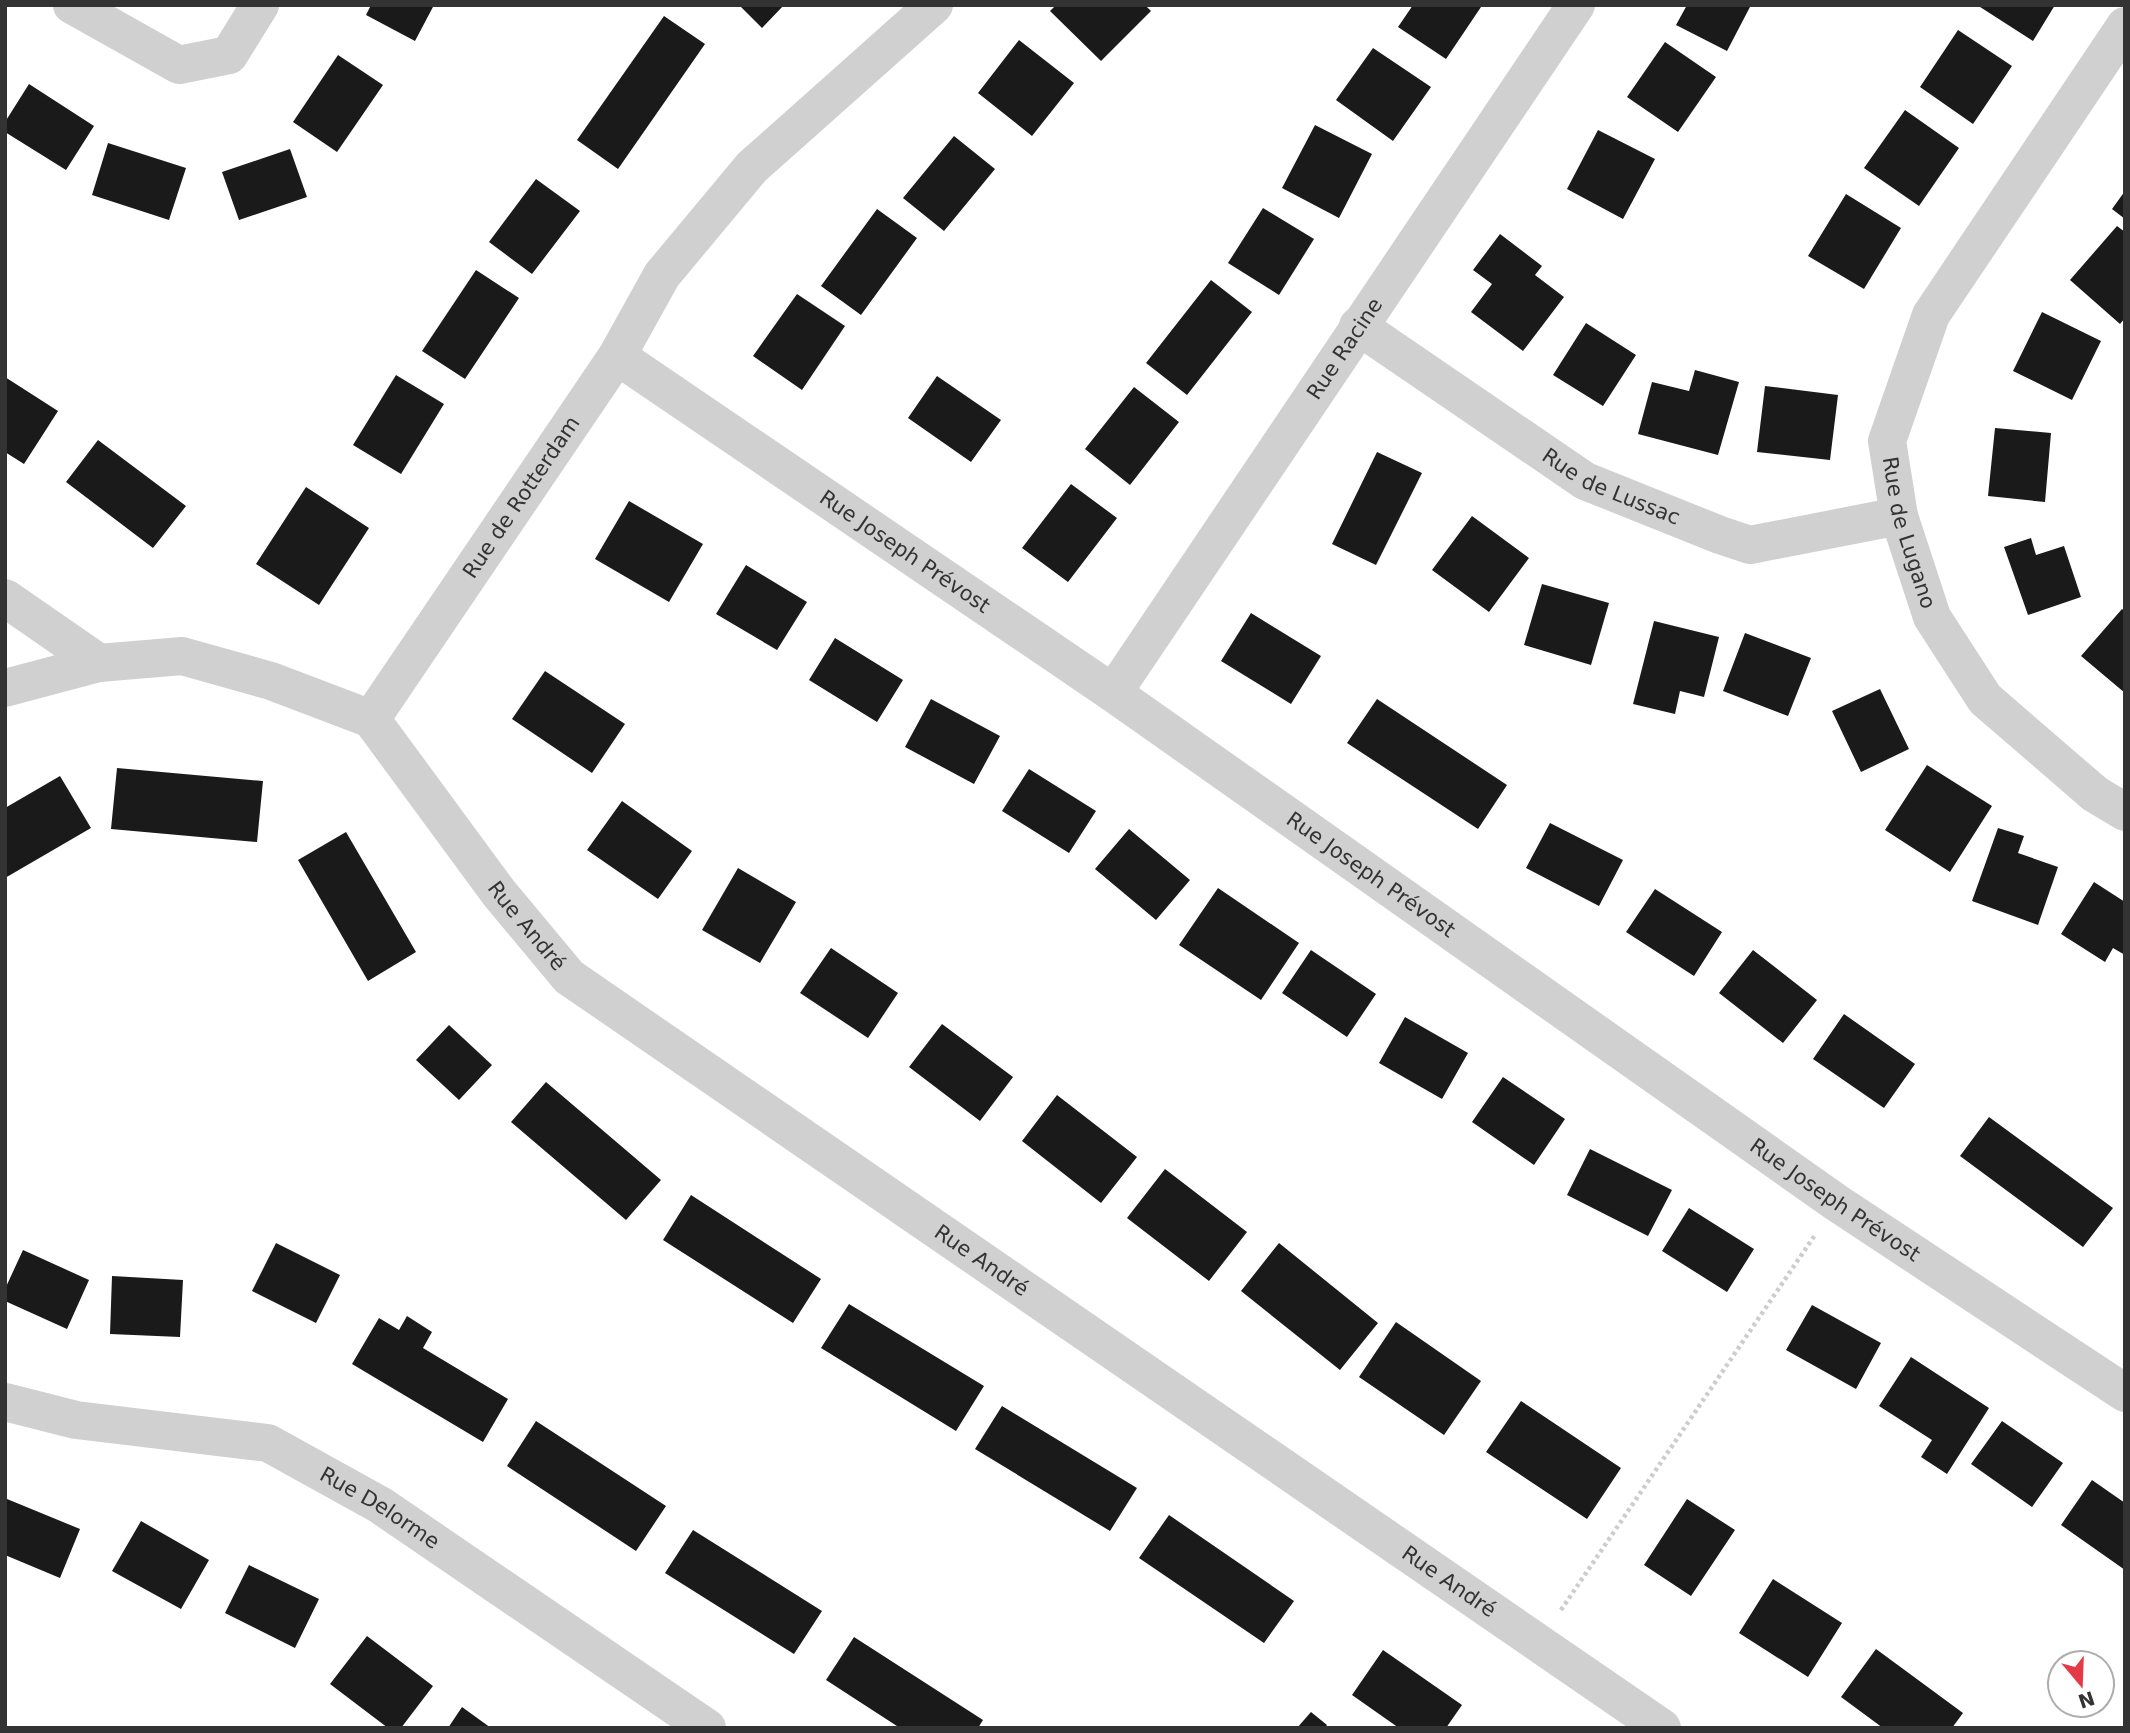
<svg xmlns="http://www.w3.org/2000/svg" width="2130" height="1733" font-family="'DejaVu Sans',sans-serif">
	<rect width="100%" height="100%" fill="#fff"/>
	<path fill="#1a1a1a" d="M371,5H434L415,41L366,15Z
		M739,5H784L762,28Z
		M1056,5H1145L1151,11L1101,61L1050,11Z
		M1413,5H1478L1481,7L1446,59L1398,27Z
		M1687,5H1751L1727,51L1676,25Z
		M1977,5H2055L2033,41Z
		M664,16L705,44L618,169L577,140Z
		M1958,30L2012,66L1973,124L1920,87Z
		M1019,40L1074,83L1032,136L978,93Z
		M1665,42L1716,77L1678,132L1627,97Z
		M1373,48L1431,87L1393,141L1336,100Z
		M338,55L383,85L337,152L293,122Z
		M29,84L94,126L66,170L5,132V122Z
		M1905,110L1959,148L1919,206L1864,168Z
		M1315,125L1372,154L1339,218L1282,188Z
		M1598,130L1655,159L1623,219L1567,189Z
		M954,136L995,169L944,231L903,198Z
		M108,143L186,168L169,220L92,195Z
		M290,149L307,197L239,220L222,172Z
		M536,179L580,211L532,274L489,242Z
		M2125,191V219L2112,209Z
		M1846,194L1901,228L1864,289L1808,256Z
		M1263,208L1314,239L1279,295L1228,263Z
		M877,209L917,238L861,315L821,286Z
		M2117,226L2125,232V318L2120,324L2070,280Z
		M1500,234L1542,266L1535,275L1564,297L1523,351L1471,312L1492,284L1473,270Z
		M476,270L519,298L465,379L422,351Z
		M1211,280L1252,312L1187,395L1146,363Z
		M797,294L845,326L802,390L753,356Z
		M2042,312L2101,341L2072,400L2013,371Z
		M1586,323L1636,355L1603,406L1553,375Z
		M1695,370L1739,382L1718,455L1638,434L1652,382L1689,391Z
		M396,375L444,404L401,474L353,445Z
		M937,376L1001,420L971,462L908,418Z
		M5,377L58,411L24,464L5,452Z
		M1765,386L1838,395L1830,460L1757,452Z
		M1134,387L1179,422L1130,485L1085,449Z
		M1995,428L2051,433L2045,502L1988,496Z
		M98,440L186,506L153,548L66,482Z
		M1377,452L1422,473L1376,565L1332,544Z
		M1071,484L1117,518L1068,582L1022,548Z
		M306,487L369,528L319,605L256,564Z
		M629,501L703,544L669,602L595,559Z
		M1472,516L1529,558L1489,612L1432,570Z
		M2031,538L2036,555L2064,546L2081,597L2028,615L2004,547Z
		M746,565L807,602L777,650L716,614Z
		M1542,584L1609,603L1591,665L1524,645Z
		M2122,609L2125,611V693L2081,656Z
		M1251,613L1321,656L1291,704L1221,661Z
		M1654,621L1719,637L1704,697L1680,691L1675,714L1633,704Z
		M1745,633L1811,658L1788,716L1723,691Z
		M835,638L903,680L877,722L809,680Z
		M545,671L625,724L592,773L512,719Z
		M1880,689L1909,749L1861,772L1832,711Z
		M931,699L1000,736L974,784L905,747Z
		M1377,699L1507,785L1478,829L1347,743Z
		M1927,765L1992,806L1950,872L1885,830Z
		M117,768L263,781L257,842L111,829Z
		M1029,769L1096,811L1069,853L1002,811Z
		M60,776L91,828L5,878V808Z
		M622,801L692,851L658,899L587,850Z
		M1550,823L1623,860L1599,906L1526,868Z
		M1998,828L2024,836L2018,853L2058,867L2038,925L1972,901Z
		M1129,829L1190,880L1156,920L1095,869Z
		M346,832L416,952L368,981L298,860Z
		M738,868L796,902L760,963L702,930Z
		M2094,882L2125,902V955L2113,948L2105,962L2061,934Z
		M1218,888L1299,943L1261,1000L1179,945Z
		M1655,889L1722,932L1694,976L1626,932Z
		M831,948L898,993L868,1038L800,993Z
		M1311,950L1376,994L1347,1037L1282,993Z
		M1753,950L1817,1000L1783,1043L1719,993Z
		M1844,1014L1915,1064L1884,1108L1813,1059Z
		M1405,1017L1468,1053L1442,1099L1379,1063Z
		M942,1024L1013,1077L980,1121L909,1067Z
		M449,1025L492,1065L459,1100L416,1060Z
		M1503,1077L1565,1119L1534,1165L1472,1122Z
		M546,1082L661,1180L626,1220L511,1122Z
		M1057,1095L1137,1157L1101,1203L1022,1141Z
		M1989,1117L2113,1208L2083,1247L1960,1156Z
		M1590,1149L1672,1190L1648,1236L1567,1195Z
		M1165,1169L1247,1232L1209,1281L1127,1218Z
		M691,1195L821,1279L793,1323L663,1240Z
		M1689,1208L1754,1249L1727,1292L1662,1251Z
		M276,1243L340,1275L316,1323L252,1291Z
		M1279,1243L1378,1323L1340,1370L1241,1291Z
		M23,1250L89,1280L67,1329L5,1301V1289Z
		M112,1276L183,1280L180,1337L110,1334Z
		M849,1304L984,1386L956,1431L821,1348Z
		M1812,1305L1881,1343L1856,1389L1786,1350Z
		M407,1316L432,1332L423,1348L508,1399L483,1442L352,1364L379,1318L399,1330Z
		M1396,1322L1481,1381L1444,1435L1359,1377Z
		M1911,1357L1989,1408L1947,1474L1921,1457L1932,1440L1879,1406Z
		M1521,1401L1621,1468L1587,1519L1486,1452Z
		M1002,1406L1137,1488L1110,1531L975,1449Z
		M536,1421L666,1506L636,1551L507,1466Z
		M2002,1421L2063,1463L2032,1507L1971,1464Z
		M2092,1480L2125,1503V1570L2061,1525Z
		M7,1499L80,1529L60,1578L5,1555Z
		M1687,1499L1735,1530L1691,1596L1644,1565Z
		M1169,1515L1294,1601L1264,1643L1139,1558Z
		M141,1521L209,1560L181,1609L112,1571Z
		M693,1530L822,1611L794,1654L665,1573Z
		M249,1565L319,1599L295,1648L225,1613Z
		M1773,1579L1842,1623L1808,1677L1739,1633Z
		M367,1636L433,1686L401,1728H388L330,1684Z
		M854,1637L983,1720L978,1728H900L826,1680Z
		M1876,1649L1963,1713L1952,1728H1883L1841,1697Z
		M1383,1650L1462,1705L1446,1728H1399L1352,1695Z
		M462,1707L491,1728H448Z
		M1311,1712L1327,1725L1325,1728H1297Z"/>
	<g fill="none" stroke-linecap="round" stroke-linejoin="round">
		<path stroke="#cdcdcd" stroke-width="4.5" stroke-dasharray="3.5 3.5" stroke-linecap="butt" d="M1561,1610L1815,1235"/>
		<g stroke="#d0d0d0" stroke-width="38">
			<path d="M72,5L179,65L229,55L260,5"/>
			<path id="s1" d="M2125,26L1931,315L1887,441L1899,516L1932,617L1985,699L2095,794L2125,812"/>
			<path id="s2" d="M1358,326L1585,481L1720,535L1750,545L1899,516"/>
			<path id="s3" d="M617,356L1113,693L1837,1203L2125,1393"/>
			<path d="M5,598L99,663"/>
			<path d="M5,688L99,663L182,656L271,681L371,719"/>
			<path id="s4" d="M1113,693L1576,5"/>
			<path id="s5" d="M371,719L499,893L569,977L1662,1728"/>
			<path id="s6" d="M371,719L617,356L662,275L752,167L934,5"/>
			<path id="s7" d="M5,1402L76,1420L268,1443L380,1505L707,1728"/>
		</g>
	</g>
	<g text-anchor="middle" stroke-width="7" stroke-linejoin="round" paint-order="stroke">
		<g font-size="21" fill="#333" stroke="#fff">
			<text dy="7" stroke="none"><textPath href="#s4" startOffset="415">Rue Racine</textPath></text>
			<text dy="7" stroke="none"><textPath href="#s2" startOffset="301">Rue de Lussac</textPath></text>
			<text dy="7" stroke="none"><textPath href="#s6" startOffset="268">Rue de Rotterdam</textPath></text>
			<text dy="7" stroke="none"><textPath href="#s1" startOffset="576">Rue de Lugano</textPath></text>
			<text dy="7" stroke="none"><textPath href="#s3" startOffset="348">Rue Joseph Prévost</textPath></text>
			<text dy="7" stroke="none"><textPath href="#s3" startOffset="915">Rue Joseph Prévost</textPath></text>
			<text dy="7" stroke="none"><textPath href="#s5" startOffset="259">Rue André</textPath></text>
			<text dy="7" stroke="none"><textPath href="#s3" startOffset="1482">Rue Joseph Prévost</textPath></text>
			<text dy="7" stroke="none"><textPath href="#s5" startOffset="826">Rue André</textPath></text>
			<text dy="7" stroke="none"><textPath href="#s7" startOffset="396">Rue Delorme</textPath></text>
			<text dy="7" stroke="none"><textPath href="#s5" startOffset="1393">Rue André</textPath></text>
		</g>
	</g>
	<rect width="2130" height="1733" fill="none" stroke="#333333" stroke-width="14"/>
	<g transform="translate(2081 1684) rotate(161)"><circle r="33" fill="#ffffff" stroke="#adadad" stroke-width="2"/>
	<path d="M0-5L12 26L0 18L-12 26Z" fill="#e63946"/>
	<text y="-10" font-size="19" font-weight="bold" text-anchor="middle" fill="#333333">N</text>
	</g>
</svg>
